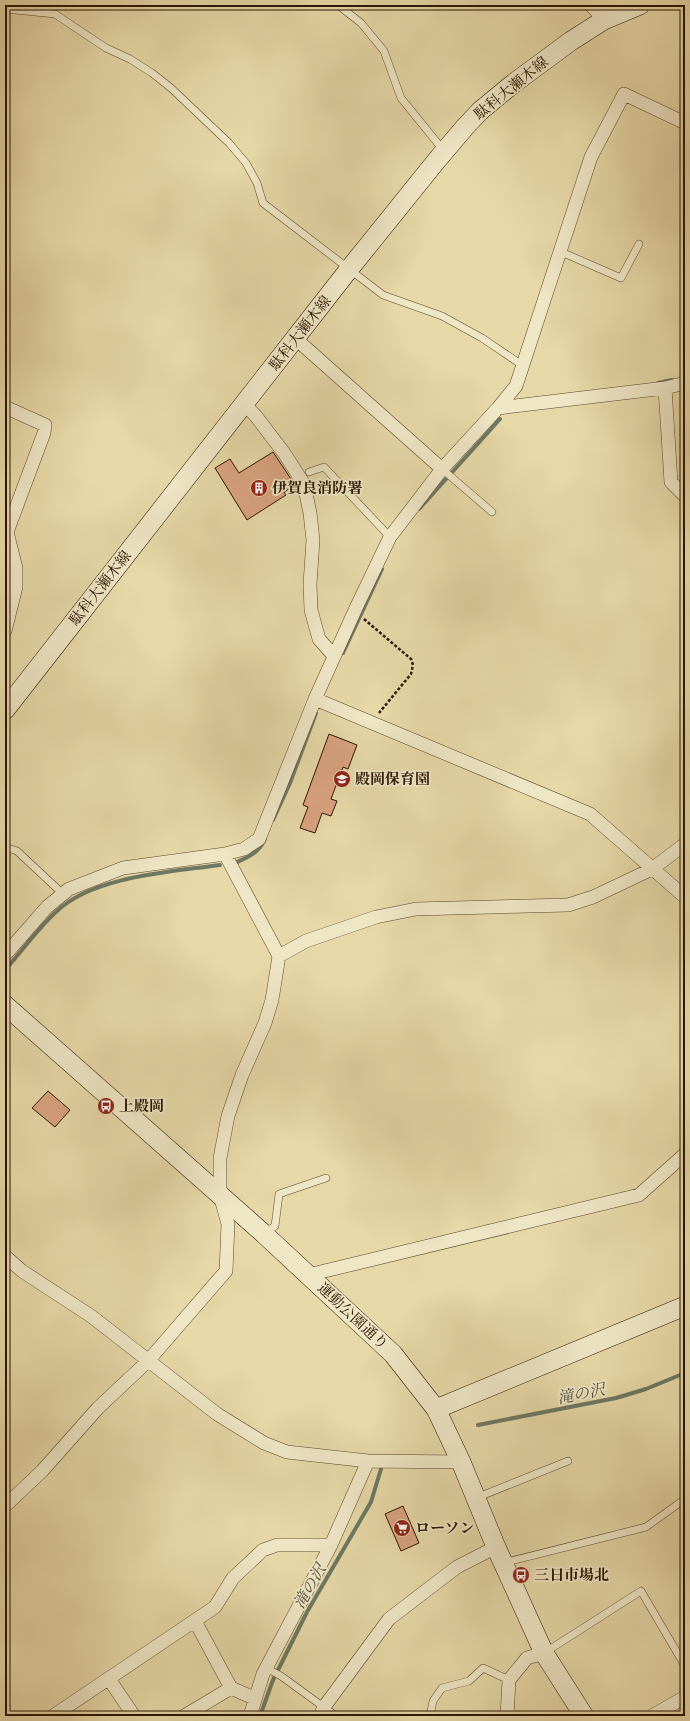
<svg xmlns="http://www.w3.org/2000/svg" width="690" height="1721" font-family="Vollkorn,'Noto Serif JP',serif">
	<rect width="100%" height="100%" fill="#e7d8a7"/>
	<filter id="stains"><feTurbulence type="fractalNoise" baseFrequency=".005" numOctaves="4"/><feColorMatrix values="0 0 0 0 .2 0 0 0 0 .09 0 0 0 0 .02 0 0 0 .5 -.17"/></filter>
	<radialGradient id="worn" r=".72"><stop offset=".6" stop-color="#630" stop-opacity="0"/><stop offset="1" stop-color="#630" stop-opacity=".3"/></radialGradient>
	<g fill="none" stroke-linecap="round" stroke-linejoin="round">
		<path stroke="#6c7863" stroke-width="4" d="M658,383L672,380
			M419,509L500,419
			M343,653L382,569
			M273,820L290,783L316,713
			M235,863C248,857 259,853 265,839
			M5,970C22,951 38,928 57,911C94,876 171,872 220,865
			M478,1425L616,1398L646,1389L685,1373
			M260,1716L273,1680L307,1612L371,1502L381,1469"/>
	</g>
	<path fill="#d9a37f" stroke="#2b1402" d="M273,452L295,485L284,492L286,495L247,520L215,468L230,459L239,473Z
		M329,734L357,745L348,769L343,767L331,799L337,801L331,816L322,813L315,833L300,828L308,807L303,805Z
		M48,1091L70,1110L55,1127L32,1108Z
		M403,1506L419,1543L401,1551L385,1514Z"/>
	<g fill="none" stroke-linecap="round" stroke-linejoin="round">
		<g stroke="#5a452b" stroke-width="8">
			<path id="lane" d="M338,5L361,23L384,51L401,98L444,151
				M5,9L55,14L106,48L130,59L152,73L171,88L229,143L246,163L257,183L263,203L383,295L442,316L482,338L522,365
				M559,251L621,278L639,244
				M442,469L492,512
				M309,472L324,467L390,537
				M5,847L17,851L63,894
				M264,1233L275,1226L279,1194L326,1178
				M476,1498L568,1461
				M503,1563L646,1527L685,1499
				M544,1653L641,1591L685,1666
				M266,1668L281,1676L336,1716
				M430,1716L433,1701L442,1688L469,1681L483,1668L509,1680"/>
		</g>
		<g stroke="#5a452b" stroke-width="14">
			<path id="street" d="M591,5L604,20
				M296,339L442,469
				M665,388L671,482L685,496
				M244,404L255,415L284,453L304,484L310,513L313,540L310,584L311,610L319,639L334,656
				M5,407L45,425L44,433L7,532L16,568V587L5,631
				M498,408L665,388L685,383
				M315,699L590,814L685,897
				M5,955L47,907L69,889L123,868L225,854L244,849L259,839L315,699L356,608L390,537L442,469L498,408L516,386L591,157L624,94L685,123
				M279,956L306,941L376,917L416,909L568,905L593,897L652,869L685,844
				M5,1256L22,1271L91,1316L217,1414L264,1443L287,1452L368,1461L461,1462
				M308,1275L639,1195L685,1154
				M5,1506L42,1471L98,1408L148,1361L226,1271L228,1224L220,1195V1158L228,1116L242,1075L265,1023L272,1000L279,956L225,854
				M195,1621L231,1688L254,1698
				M109,1679L134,1716
				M53,1716L215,1607L233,1578L263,1550L277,1545H331
				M184,1716L231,1688
				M250,1716L263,1674L331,1545L368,1461
				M320,1716L324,1707L389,1619L457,1567L496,1547
				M507,1716L509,1680L527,1658L544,1653
				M652,1716L685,1697"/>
		</g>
		<g stroke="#2b1402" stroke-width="20">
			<path id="secondary" d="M5,710L350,268L437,160L465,127L480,111L514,83L571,41L604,20L640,5
				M5,1005L264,1234L393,1354L436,1409L461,1462L496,1547L544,1653L584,1716
				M436,1409L685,1306"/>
		</g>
		<path stroke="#2b1402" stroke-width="2.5" stroke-dasharray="3 2" stroke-linecap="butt" d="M680,434L685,437
			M364,619L411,659L413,665L411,674L379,713"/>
		<use href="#lane" stroke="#efe6c6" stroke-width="7"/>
		<use href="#street" stroke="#efe6c6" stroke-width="13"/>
		<use href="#secondary" stroke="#efe6c6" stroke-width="19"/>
	</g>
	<defs>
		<g id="building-disc" transform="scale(0.9)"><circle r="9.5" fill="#8f2418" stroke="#efe6c6"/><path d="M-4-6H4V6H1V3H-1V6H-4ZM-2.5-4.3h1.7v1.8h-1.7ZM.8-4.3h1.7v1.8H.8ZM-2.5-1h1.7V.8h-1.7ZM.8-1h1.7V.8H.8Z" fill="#fff"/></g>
		<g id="school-disc" transform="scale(0.9)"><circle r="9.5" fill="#8f2418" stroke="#efe6c6"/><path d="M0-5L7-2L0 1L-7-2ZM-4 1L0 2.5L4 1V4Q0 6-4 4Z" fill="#fff"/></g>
		<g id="bus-disc" transform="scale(0.9)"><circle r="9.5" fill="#8f2418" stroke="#efe6c6"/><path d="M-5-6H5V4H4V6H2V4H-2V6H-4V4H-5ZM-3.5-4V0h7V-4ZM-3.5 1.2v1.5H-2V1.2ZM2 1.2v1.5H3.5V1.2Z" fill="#fff"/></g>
		<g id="supermarket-disc" transform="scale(0.9)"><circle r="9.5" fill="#8f2418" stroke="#efe6c6"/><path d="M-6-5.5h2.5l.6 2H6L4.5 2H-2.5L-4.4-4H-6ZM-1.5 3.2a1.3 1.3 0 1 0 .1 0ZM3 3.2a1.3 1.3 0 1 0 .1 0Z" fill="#fff"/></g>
	</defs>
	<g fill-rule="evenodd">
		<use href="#building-disc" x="259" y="488"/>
		<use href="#school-disc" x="342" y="779"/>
		<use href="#bus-disc" x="106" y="1106"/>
		<use href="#supermarket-disc" x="402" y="1528"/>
		<use href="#bus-disc" x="521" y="1575"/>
	</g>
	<g text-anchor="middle" stroke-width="3.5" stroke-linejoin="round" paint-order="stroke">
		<g font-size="15" fill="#2b1402" stroke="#efe6c6">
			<text transform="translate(511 88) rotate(-39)" y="5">駄科大瀬木線</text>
			<text transform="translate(300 333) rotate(-52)" y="5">駄科大瀬木線</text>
			<text transform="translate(100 588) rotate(-52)" y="5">駄科大瀬木線</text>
			<text transform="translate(353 1316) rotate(43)" y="5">運動公園通り</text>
		</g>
		<g font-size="15" font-weight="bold" fill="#2b1402" stroke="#efe6c6" text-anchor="start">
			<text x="272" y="493">伊賀良消防署</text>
			<text x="355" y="784">殿岡保育園</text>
			<text x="119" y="1111">上殿岡</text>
			<text x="415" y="1533">ローソン</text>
			<text x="534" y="1580">三日市場北</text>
		</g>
		<g font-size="16" font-style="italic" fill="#514e3b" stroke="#efe6c6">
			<text transform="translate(581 1393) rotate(-11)" y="6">滝の沢</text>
			<text transform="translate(309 1586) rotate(-60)" y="6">滝の沢</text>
		</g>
	</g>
	<rect width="690" height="1721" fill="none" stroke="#e7d8a7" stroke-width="20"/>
	<rect x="6" y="6" width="678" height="1709" fill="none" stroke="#2b1402" stroke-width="2"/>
	<rect x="10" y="10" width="670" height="1701" fill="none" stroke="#2b1402"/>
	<rect width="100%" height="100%" filter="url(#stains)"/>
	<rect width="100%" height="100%" fill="url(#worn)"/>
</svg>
